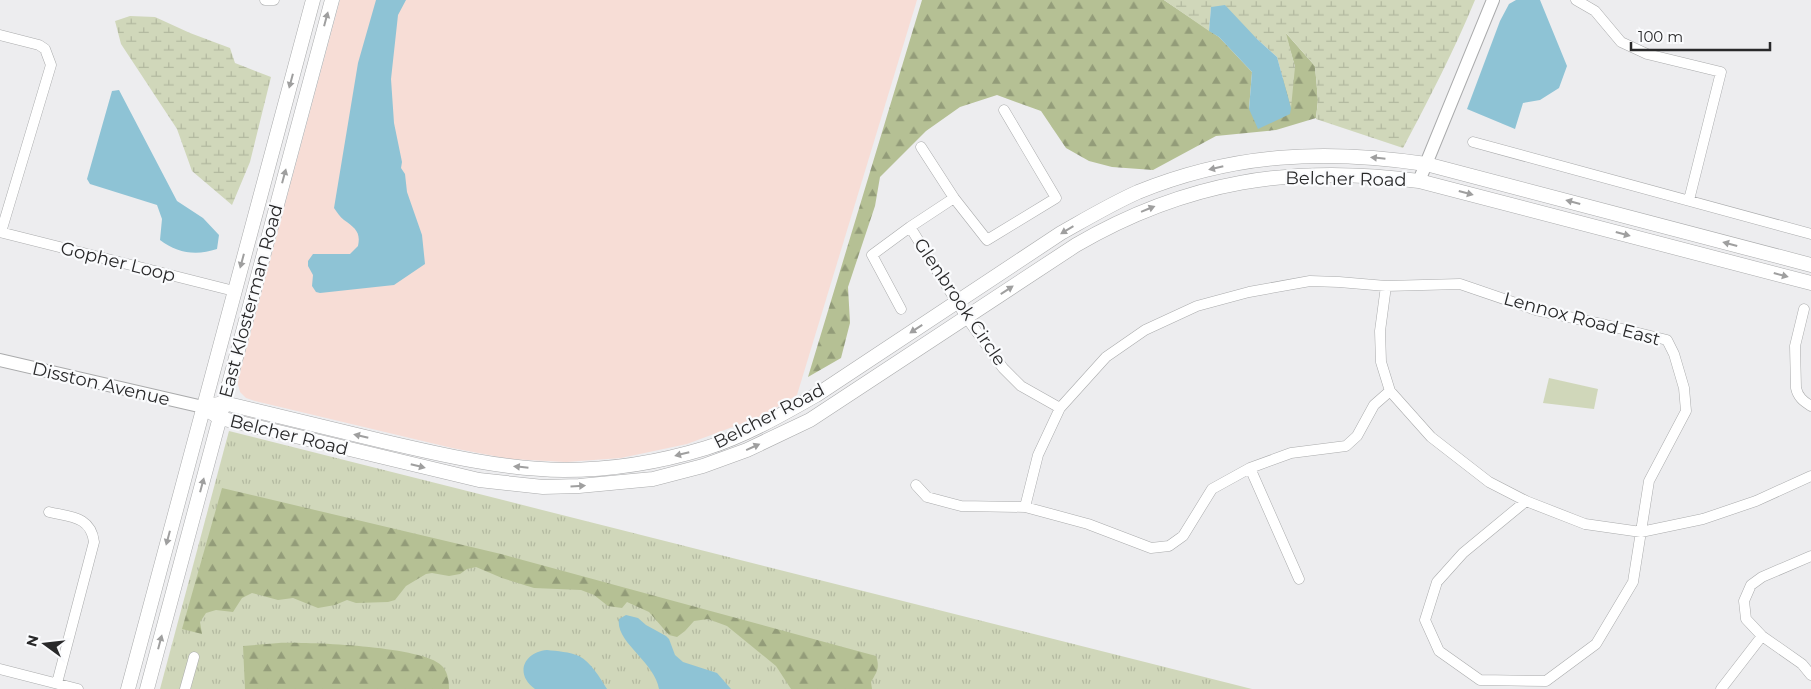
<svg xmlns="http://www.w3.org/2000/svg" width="1811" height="689" font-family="Montserrat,sans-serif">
	<defs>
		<pattern id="grass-tufts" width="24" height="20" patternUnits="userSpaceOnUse" patternTransform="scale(1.25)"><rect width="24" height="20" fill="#d0d7ba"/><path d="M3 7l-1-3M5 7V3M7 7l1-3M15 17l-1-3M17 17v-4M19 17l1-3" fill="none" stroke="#b3b9a0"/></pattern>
		<pattern id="forest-firs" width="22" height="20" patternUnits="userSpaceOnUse" patternTransform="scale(1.25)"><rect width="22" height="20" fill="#b5c094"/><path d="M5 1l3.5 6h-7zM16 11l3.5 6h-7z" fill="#939c79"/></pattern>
		<pattern id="wetland-marsh" width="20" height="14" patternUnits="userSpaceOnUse" patternTransform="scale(1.25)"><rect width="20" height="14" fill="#d0d7ba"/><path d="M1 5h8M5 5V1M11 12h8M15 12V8" fill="none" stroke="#b3b9a0"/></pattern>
	</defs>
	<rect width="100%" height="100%" fill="#ededef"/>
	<path fill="#f7ddd6" d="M340,0H917L797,395L762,416L687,444L621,458L566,462L510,459L452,448L255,401L246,398L240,392L238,384L239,375Z"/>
	<path fill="url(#grass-tufts)" d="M229,431L1252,689H160Z"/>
	<path fill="url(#forest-firs)" d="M922,0H1164L1219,37L1252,72L1249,109L1295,67L1285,32L1315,66L1318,100L1316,118L1276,130L1216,136L1153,170L1112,167L1089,161L1066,148L1041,111L997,95L960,107L926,131L880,177L875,206L848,287L850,323L841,358L808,377Z
		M222,488L501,554L876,656C880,668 877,672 871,682L872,689H791L776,666L727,626L708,619L694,621L685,631L677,637L669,635L649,612L627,602L622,608L608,606L594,595L581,590L534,588L502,578L476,567L467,569L460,574L449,576L432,573L426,574L406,586L395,600L388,602L356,603L347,600L335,605L318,608L293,598L278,600L252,593L242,598L233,612L216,610L206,613L200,622L202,634L182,629Z
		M279,643C307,642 427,646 443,667C448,673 449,682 449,689H245L243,646Z"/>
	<path fill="url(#wetland-marsh)" d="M1164,0H1475C1454,51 1429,99 1403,148L1316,119L1318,100L1315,66L1286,33L1295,67L1291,108L1277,57L1257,39L1211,7L1209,31Z
		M130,16L155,17L190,33L230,48L235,63L271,77L250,162L232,205L192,171L177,129L121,44L115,21Z"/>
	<path fill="#d0d7ba" d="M1549,378L1598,389L1594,409L1543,403Z"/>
	<path fill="#8ec3d5" d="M376,0H406L398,15L391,79L394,123L402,162L401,168L405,174L407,192L422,235L425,264L394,285L320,293L316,292L312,286L313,275L308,266V261L313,254H350L358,246C361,232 355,228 344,220C340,217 337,212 334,208L358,63Z
		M1516,0H1540L1567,66L1559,88L1540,100L1523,103L1515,129L1467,109L1500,21L1509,4Z
		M1225,5L1257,39L1277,57L1291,108L1290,114L1258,129L1249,109L1252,72L1219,37L1209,31L1211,7Z
		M119,90L177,201L203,218L219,235L217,249C196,256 177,253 160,240L162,219L157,205L90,184L87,179L112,91Z
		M626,615L638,618L646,625L666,636L669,639L675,655L683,662L717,673L731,689H659C655,662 615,642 619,619Z
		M547,650C557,651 570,652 579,656C591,662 600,678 607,689H535C514,674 524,652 547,650Z"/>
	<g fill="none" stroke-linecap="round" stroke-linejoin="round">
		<g stroke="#aaabac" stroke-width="11">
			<path id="minor" d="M265,0H274
				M1576,0L1595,11L1621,42L1647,54L1721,72L1689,200
				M0,35L39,45L45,49L51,65L1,232
				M1473,142L1811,234
				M921,147L954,198L987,240L1056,198L1004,110
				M910,227L966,317L1003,368L1021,386L1060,408
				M0,232L234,291
				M1386,286L1380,331L1381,362L1390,391L1431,437L1489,482L1526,501L1585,524L1641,532L1703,519L1756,501L1811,476
				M901,309L872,255L910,227L954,198
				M1804,309L1795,346L1796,388C1798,397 1803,401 1811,406
				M1250,468L1299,579
				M916,485L927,497L961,506L1025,507L1088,524L1151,548L1169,546L1183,536L1212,489L1250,468L1291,453L1346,446L1357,436L1374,405L1390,391
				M1025,507L1038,455L1060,408L1106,357L1145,330L1197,306L1249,292L1310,281L1339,282L1386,286L1460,284L1536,310L1606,325L1667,340L1674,354L1684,388L1686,411L1649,481L1633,582L1596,644L1546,681L1480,680L1439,651L1425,620L1437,582L1463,553L1526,501
				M49,512C70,517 91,516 94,542L57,683
				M1811,556L1762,577L1751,585L1744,601L1746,619L1762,636L1802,664L1811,675
				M0,669L78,689
				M185,689L194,657
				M1721,689L1762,636"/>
		</g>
		<g stroke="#aaabac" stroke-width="14">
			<path id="tertiary" d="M1419,181L1493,0
				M0,360L203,407"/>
		</g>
		<g stroke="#aaabac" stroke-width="15">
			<path id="secondary" d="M203,407L220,418L479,480L543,487L579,486L653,479L703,466L747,450L810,420L1076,245C1186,181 1293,164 1419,181L1811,283
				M203,407L224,403C276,415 329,428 382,441C442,455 502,469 564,470C612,470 660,462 706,448C745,436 783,414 818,394L1061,233C1086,219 1111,204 1138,192C1234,153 1325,149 1426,164L1811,265
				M128,689L313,0
				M147,689L332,0"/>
		</g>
		<use href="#minor" stroke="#fff" stroke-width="10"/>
		<use href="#tertiary" stroke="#fff" stroke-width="12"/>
		<use href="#secondary" stroke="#fff" stroke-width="14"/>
	</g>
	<defs><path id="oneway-solid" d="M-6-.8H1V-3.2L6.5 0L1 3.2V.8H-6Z" transform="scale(1.25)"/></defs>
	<g fill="#9f9f9f">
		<use href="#oneway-solid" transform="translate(326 19) rotate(-75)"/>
		<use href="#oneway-solid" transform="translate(291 81) rotate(105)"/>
		<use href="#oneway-solid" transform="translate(1378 158) rotate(-174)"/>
		<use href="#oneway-solid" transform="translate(1216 168) rotate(167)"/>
		<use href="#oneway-solid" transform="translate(284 176) rotate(-75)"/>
		<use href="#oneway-solid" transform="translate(1466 193) rotate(15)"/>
		<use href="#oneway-solid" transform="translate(1573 202) rotate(-165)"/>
		<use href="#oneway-solid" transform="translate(1148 209) rotate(-22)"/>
		<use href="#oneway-solid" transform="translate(1067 230) rotate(149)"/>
		<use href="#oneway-solid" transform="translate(1623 234) rotate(15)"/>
		<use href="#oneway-solid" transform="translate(1730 244) rotate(-165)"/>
		<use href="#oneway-solid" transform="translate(242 261) rotate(105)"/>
		<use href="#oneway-solid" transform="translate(1781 275) rotate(15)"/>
		<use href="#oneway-solid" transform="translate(1007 290) rotate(-33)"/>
		<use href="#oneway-solid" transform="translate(916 329) rotate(147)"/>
		<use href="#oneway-solid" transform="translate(361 436) rotate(-167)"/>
		<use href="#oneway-solid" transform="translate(753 447) rotate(-24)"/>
		<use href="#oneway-solid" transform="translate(682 454) rotate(166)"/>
		<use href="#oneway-solid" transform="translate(418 466) rotate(14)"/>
		<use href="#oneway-solid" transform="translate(521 467) rotate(-174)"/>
		<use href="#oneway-solid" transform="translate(202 485) rotate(-75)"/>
		<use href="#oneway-solid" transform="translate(578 486) rotate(-3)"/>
		<use href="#oneway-solid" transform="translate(168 538) rotate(105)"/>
		<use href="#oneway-solid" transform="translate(160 642) rotate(-75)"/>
	</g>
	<g text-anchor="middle" stroke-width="4.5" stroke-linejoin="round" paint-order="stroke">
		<g font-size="18" fill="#29292a" stroke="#fafbfd">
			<text transform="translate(1346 179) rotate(1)" y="6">Belcher Road</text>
			<text transform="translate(118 262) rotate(14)" y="6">Gopher Loop</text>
			<text transform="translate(251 301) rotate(-75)" y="6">East Klosterman Road</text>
			<text transform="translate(960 302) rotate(56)" y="6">Glenbrook Circle</text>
			<text transform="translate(1582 319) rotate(15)" y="6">Lennox Road East</text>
			<text transform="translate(101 384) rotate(13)" y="6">Disston Avenue</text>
			<text transform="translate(769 416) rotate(-27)" y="6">Belcher Road</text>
			<text transform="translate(289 435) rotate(14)" y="6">Belcher Road</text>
		</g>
	</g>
	<g transform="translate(45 644) rotate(285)" stroke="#fafbfd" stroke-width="4" paint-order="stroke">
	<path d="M0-4L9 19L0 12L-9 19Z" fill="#29292a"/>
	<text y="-8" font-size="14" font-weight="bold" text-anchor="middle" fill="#29292a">N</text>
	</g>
	<path d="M1631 42v8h139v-8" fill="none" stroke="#29292a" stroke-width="2.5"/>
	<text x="1638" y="42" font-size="15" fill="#29292a" stroke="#fafbfd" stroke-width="4" paint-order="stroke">100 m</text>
</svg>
